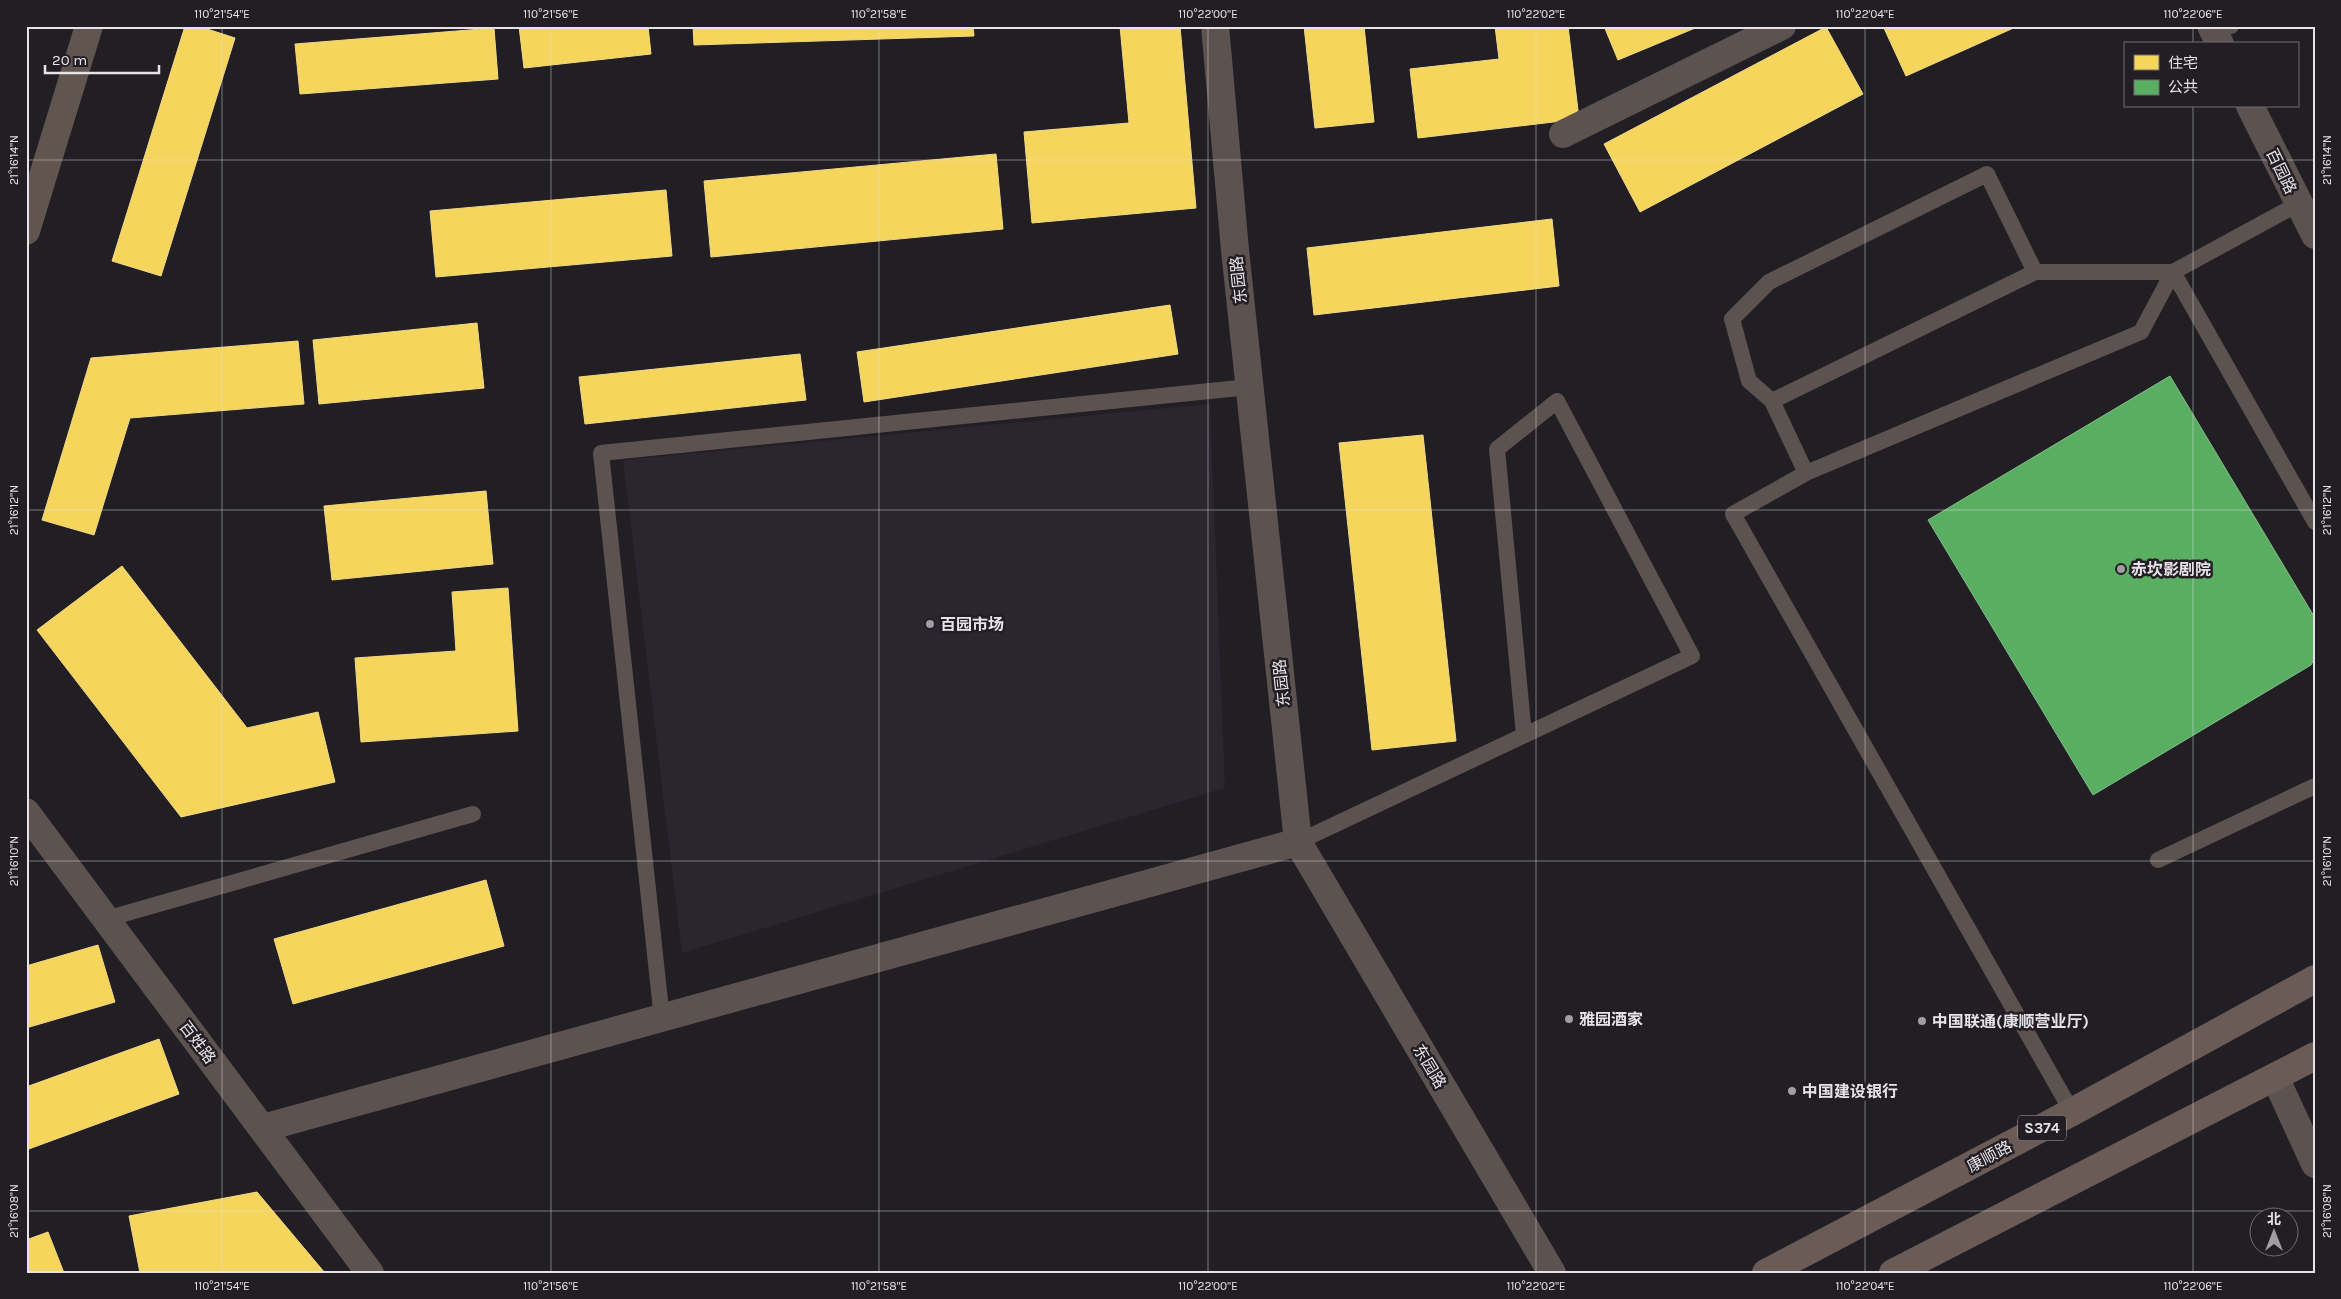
<svg xmlns="http://www.w3.org/2000/svg" width="2341" height="1299" font-family="Karla,'Noto Sans SC',sans-serif">
	<rect width="100%" height="100%" fill="#211f23"/>
	<path fill="#2b252f" d="M1210,404L1225,788L682,953L623,460Z"/>
	<path fill="#f6d55c" stroke="#f1d986" d="M185,26H198L235,38L161,276L112,261Z
		M519,26H648L651,54L524,68Z
		M693,26H973L974,36L694,45Z
		M1120,26H1180L1196,208L1032,223L1024,132L1129,123Z
		M1304,26H1364L1374,122L1315,128Z
		M1495,26H1568L1579,119L1418,138L1410,69L1499,59Z
		M1604,26H1700L1618,60Z
		M1883,26H2018L1906,76Z
		M1826,27L1863,94L1640,212L1604,144Z
		M494,28L498,79L300,94L295,44Z
		M996,154L1003,229L711,257L704,181Z
		M666,190L672,256L436,277L430,211Z
		M1552,219L1559,286L1314,315L1307,248Z
		M1170,305L1178,354L864,402L857,352Z
		M477,323L484,388L319,404L313,340Z
		M298,341L304,404L130,418L94,535L42,520L91,358Z
		M800,354L806,400L585,424L579,377Z
		M1423,435L1456,741L1372,750L1339,443Z
		M486,491L493,564L332,580L324,506Z
		M122,566L247,728L318,712L335,782L181,817L37,630Z
		M508,588L518,731L361,742L355,658L456,651L452,592Z
		M486,880L504,946L293,1004L274,939Z
		M98,945L115,1002L26,1028V966Z
		M159,1039L179,1094L26,1150V1087Z
		M257,1192L325,1273H140L129,1216Z
		M48,1232L64,1273H26V1240Z"/>
	<path fill="#5aae61" stroke="#84be89" d="M2170,376L2315,618V658L2311,665L2093,795L1928,520Z"/>
	<g fill="none" stroke-linecap="round" stroke-linejoin="round">
		<path stroke="#5c5250" stroke-width="16" d="M2213,29L2231,26
			M2298,204L2173,272L2315,522
			M1772,401L1806,473L2141,332L2173,272H2035L1772,401L1749,381L1732,319L1769,282L1987,174L2035,272
			M1806,473L1733,514L2072,1112
			M1298,842L1692,656L1557,401L1497,449L1524,735
			M2158,860L2315,786
			M106,919L473,814
			M662,1019L601,453L1249,387"/>
		<path stroke="#5c5250" stroke-width="28" d="M1215,26L1235,250L1298,842L1552,1273
			M2211,26L2220,44
			M2250,106L2315,235
			M1563,134L1782,26
			M26,812L370,1273
			M2275,1077L2315,1164
			M263,1128L1298,842"/>
		<path stroke="#615550" stroke-width="28" d="M26,231L89,26"/>
		<path stroke="#6a5b56" stroke-width="28" d="M1766,1273L2072,1112L2315,979
			M1893,1273L2315,1056"/>
	</g>
	<path fill="none" stroke="#e5e3e7" stroke-width="1" stroke-opacity="0.45" d="M222,26V1273M551,26V1273M879,26V1273M1208,26V1273M1536,26V1273M1865,26V1273M2193,26V44M2193,106V1273M26,160H2315M26,510H2315M26,861H2315M26,1211H2315"/>
	<g fill="#a09ea2" stroke="#221e24" stroke-width="2">
		<circle cx="2121" cy="569" r="5"/>
		<circle cx="930" cy="624" r="5"/>
		<circle cx="1569" cy="1019" r="5"/>
		<circle cx="1922" cy="1021" r="5"/>
		<circle cx="1792" cy="1091" r="5"/>
	</g>
	<g text-anchor="middle" stroke-width="5" stroke-linejoin="round" paint-order="stroke">
		<rect fill="#221e24" stroke="#aaa8ac" stroke-width="1" x="2018" y="1115.5" width="48" height="25" rx="4"/>
		<g font-size="15" font-weight="bold" fill="#e5e3e7">
			<text x="2042" y="1133">S374</text>
		</g>
		<g font-size="16" fill="#e5e3e7" stroke="#221e24">
			<text transform="translate(2282 171) rotate(64)" y="6">百园路</text>
			<text transform="translate(1238 280) rotate(-96)" y="6">东园路</text>
			<text transform="translate(1281 683) rotate(-96)" y="6">东园路</text>
			<text transform="translate(198 1042) rotate(53)" y="6">百姓路</text>
			<text transform="translate(1430 1066) rotate(59)" y="6">东园路</text>
			<text transform="translate(1989 1156) rotate(-28)" y="6">康顺路</text>
		</g>
		<g font-size="16" font-weight="bold" fill="#e5e3e7" stroke="#221e24" text-anchor="start">
			<text x="2131" y="575">赤坎影剧院</text>
			<text x="940" y="630">百园市场</text>
			<text x="1579" y="1025">雅园酒家</text>
			<text x="1932" y="1027">中国联通(康顺营业厅)</text>
			<text x="1802" y="1097">中国建设银行</text>
		</g>
	</g>
	<rect width="2341" height="1299" fill="none" stroke="#221e24" stroke-width="55"/>
	<rect x="2124" y="42" width="175" height="65" fill="#221e24" stroke="#706d72"/>
	<rect x="2134" y="55" width="25" height="15" fill="#f6d55c" stroke="#706d72"/>
	<text x="2168" y="68" font-size="15" fill="#e5e3e7">住宅</text>
	<rect x="2134" y="80" width="25" height="15" fill="#5aae61" stroke="#706d72"/>
	<text x="2168" y="92" font-size="15" fill="#e5e3e7">公共</text>
	<g transform="translate(2274 1232)"><circle r="24" fill="#221e24" stroke="#706d72"/>
	<path d="M0-4L9 19L0 12L-9 19Z" fill="#a09ea2"/>
	<text y="-8" font-size="14" font-weight="bold" text-anchor="middle" fill="#e5e3e7">北</text>
	</g>
	<path d="M45 65v8h114v-8" fill="none" stroke="#e5e3e7" stroke-width="2.5"/>
	<text x="52" y="65" font-size="15" fill="#e5e3e7" stroke="#221e24" stroke-width="4" paint-order="stroke">20 m</text>
	<rect x="28" y="28" width="2286" height="1244" fill="none" stroke="#e5e3e7" stroke-width="2"/>
	<g font-size="12" text-anchor="middle" fill="#e5e3e7">
		<text x="222" y="18">110°21'54"E</text>
		<text x="551" y="18">110°21'56"E</text>
		<text x="879" y="18">110°21'58"E</text>
		<text x="1208" y="18">110°22'00"E</text>
		<text x="1536" y="18">110°22'02"E</text>
		<text x="1865" y="18">110°22'04"E</text>
		<text x="2193" y="18">110°22'06"E</text>
		<text transform="translate(14 160) rotate(-90)" y="4">21°16'14"N</text>
		<text transform="translate(2327 160) rotate(-90)" y="4">21°16'14"N</text>
		<text transform="translate(14 510) rotate(-90)" y="4">21°16'12"N</text>
		<text transform="translate(2327 510) rotate(-90)" y="4">21°16'12"N</text>
		<text transform="translate(14 861) rotate(-90)" y="4">21°16'10"N</text>
		<text transform="translate(2327 861) rotate(-90)" y="4">21°16'10"N</text>
		<text transform="translate(14 1211) rotate(-90)" y="4">21°16'08"N</text>
		<text transform="translate(2327 1211) rotate(-90)" y="4">21°16'08"N</text>
		<text x="222" y="1290">110°21'54"E</text>
		<text x="551" y="1290">110°21'56"E</text>
		<text x="879" y="1290">110°21'58"E</text>
		<text x="1208" y="1290">110°22'00"E</text>
		<text x="1536" y="1290">110°22'02"E</text>
		<text x="1865" y="1290">110°22'04"E</text>
		<text x="2193" y="1290">110°22'06"E</text>
	</g>
</svg>
